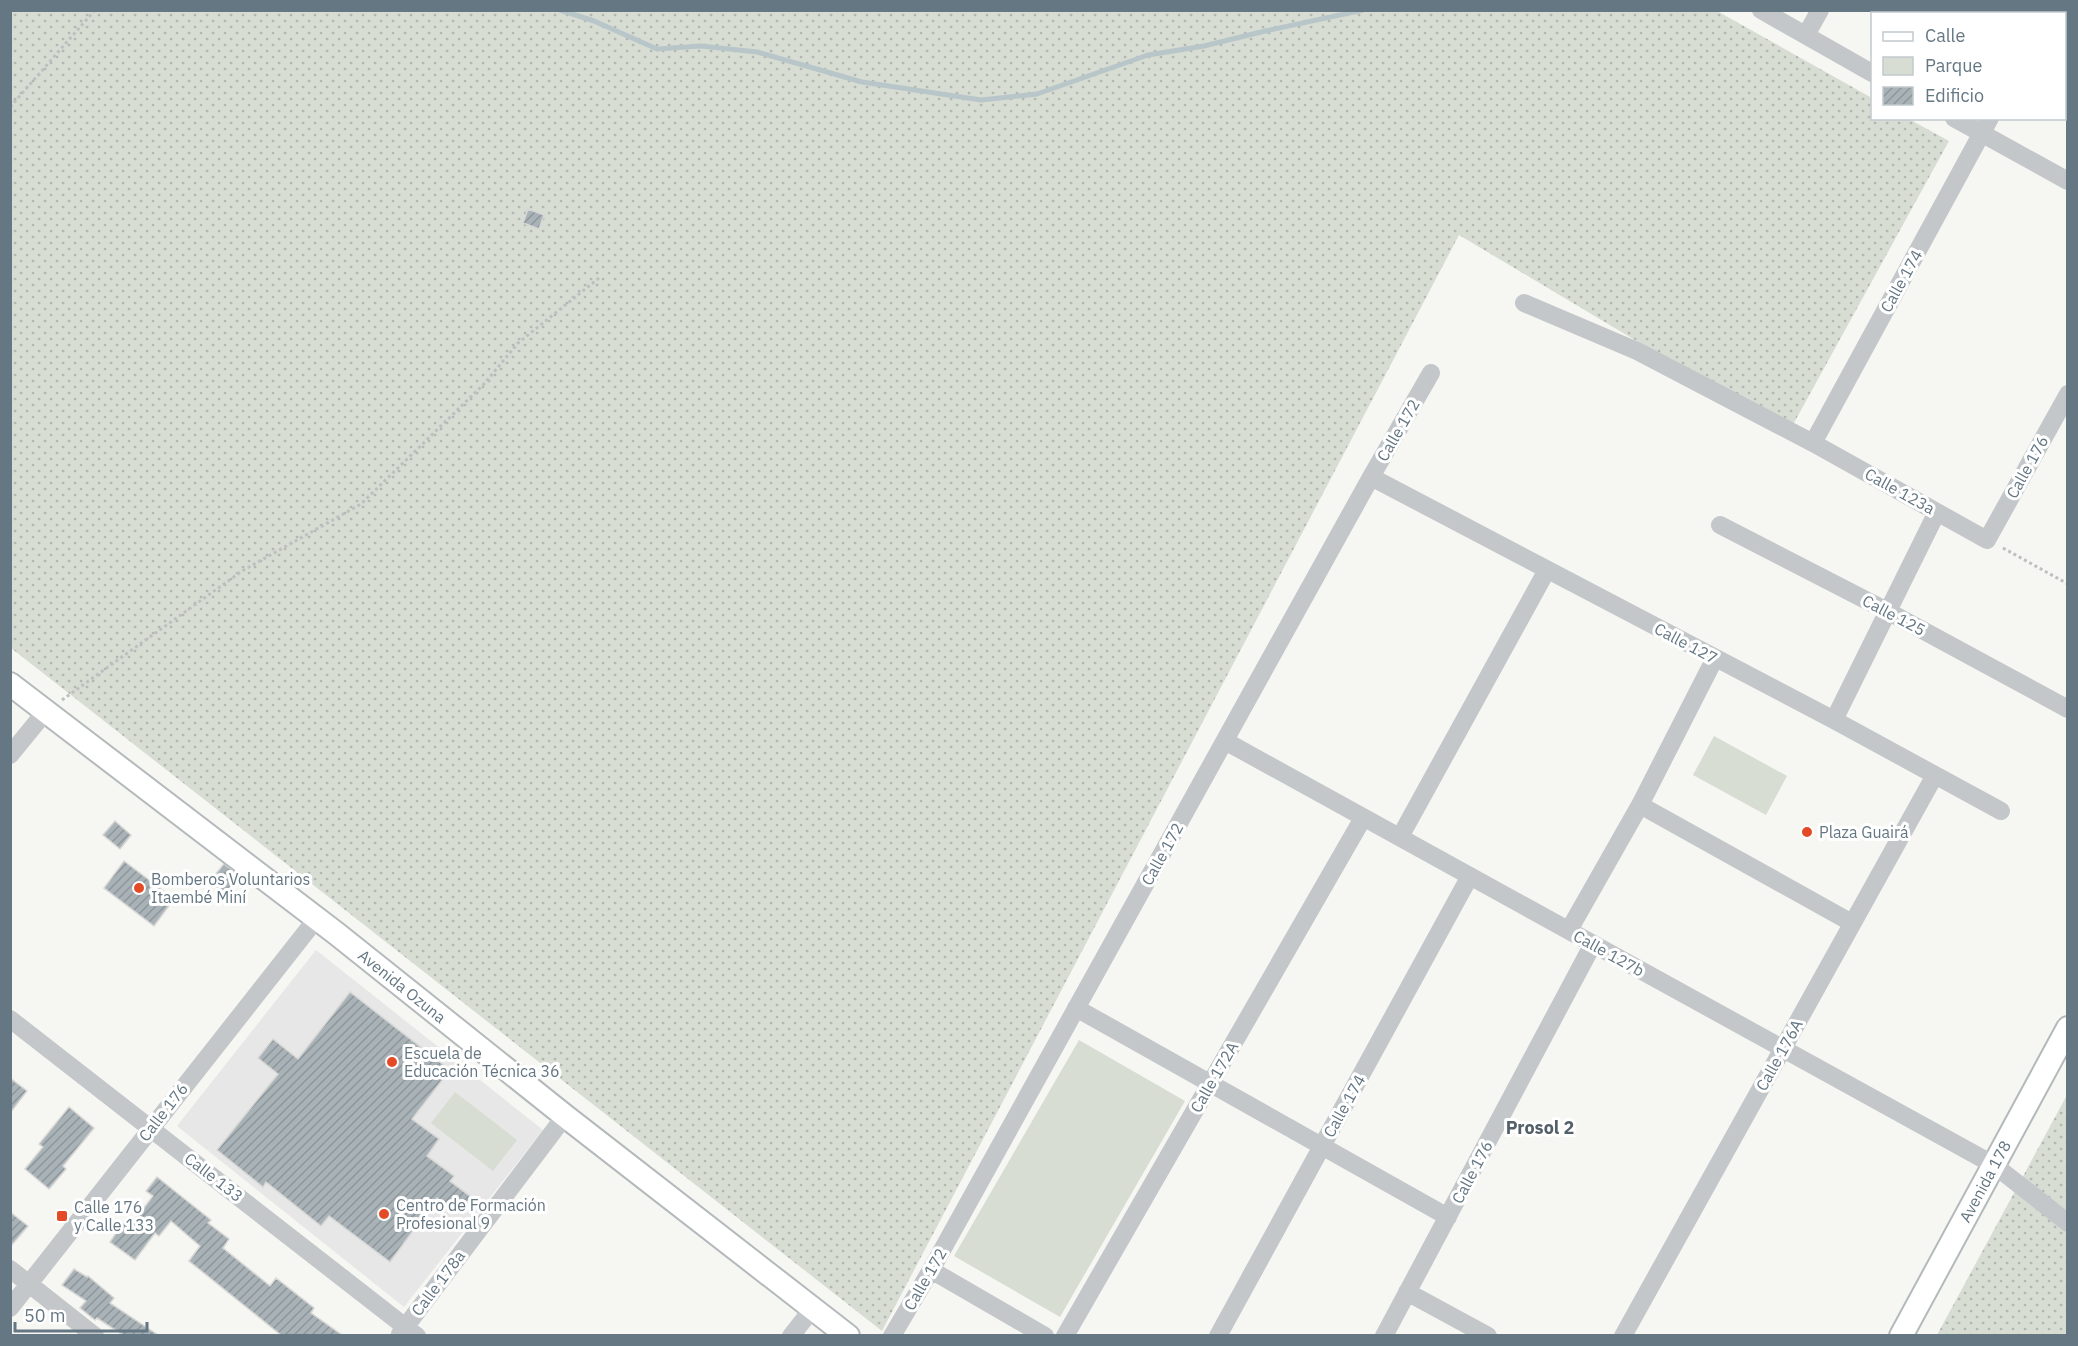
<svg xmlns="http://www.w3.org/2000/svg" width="2078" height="1346" font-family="'IBM Plex Sans',sans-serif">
	<defs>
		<pattern id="grass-dots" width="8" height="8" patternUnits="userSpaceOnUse" patternTransform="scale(1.5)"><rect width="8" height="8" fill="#d7ddd3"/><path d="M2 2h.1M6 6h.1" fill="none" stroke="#b2b8b1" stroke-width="1.8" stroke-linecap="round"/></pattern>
		<pattern id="building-hatch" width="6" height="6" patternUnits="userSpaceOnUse" patternTransform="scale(1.5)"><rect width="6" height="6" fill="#a9b2b7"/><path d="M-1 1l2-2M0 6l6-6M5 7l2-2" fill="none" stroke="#8d969a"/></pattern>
	</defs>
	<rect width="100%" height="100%" fill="#f6f6f2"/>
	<path fill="#e6e7e6" d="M316,950L543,1130L404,1307L177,1126Z"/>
	<path fill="url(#grass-dots)" d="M10,11H1717L1872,98V118L1909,119L1949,141L1789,432L1459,235L882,1331L11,648Z
		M2067,1095V1335H1937Z"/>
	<path fill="#d7ddd3" d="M1714,736L1787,776L1766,815L1693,775Z
		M1079,1040L1185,1101L1060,1317L954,1256Z
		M455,1092L517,1140L493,1171L431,1123Z"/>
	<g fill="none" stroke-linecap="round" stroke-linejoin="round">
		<path stroke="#b8c6c9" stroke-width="5" d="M560,10L594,21L657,49L701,46L757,52L862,82L981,100L1037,94L1148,55L1204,46L1261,32L1363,10"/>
	</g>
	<path fill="url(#building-hatch)" stroke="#d7d7d5" stroke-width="1.5" d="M528,209L544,215L539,229L523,223Z
		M115,821L131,835L120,849L103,835Z
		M124,861L174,899L154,926L104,888Z
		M224,864L240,877L226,894L210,881Z
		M350,992L450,1070L412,1119L439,1139L427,1156L454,1176L450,1181L471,1197L459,1213L437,1198L390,1262L329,1216L321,1226L266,1182L263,1187L217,1150L278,1074L258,1058L273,1039L298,1059Z
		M10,1078L27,1091L10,1113Z
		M69,1107L94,1128L63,1166L66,1169L49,1189L25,1169L43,1147L39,1144Z
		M157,1177L211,1220L208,1223L229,1239L223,1248L270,1286L276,1278L314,1308L311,1313L342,1335H281L189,1261L200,1246L171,1221L159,1236L155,1233L135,1260L110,1242L125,1220L131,1225L153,1196L146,1191Z
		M10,1212L28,1226L10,1247Z
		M74,1269L87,1277L88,1276L114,1298L110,1303L158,1335H123L97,1318L95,1320L80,1308L86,1301L62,1285Z"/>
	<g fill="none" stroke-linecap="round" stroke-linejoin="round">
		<g stroke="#b4b9bc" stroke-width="26">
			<g id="major">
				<path id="s1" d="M10,684L337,934L565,1116L848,1336"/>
				<path id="s2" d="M1901,1336L2068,1028"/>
			</g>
		</g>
		<path stroke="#bdbfc1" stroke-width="3" stroke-dasharray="3 3" stroke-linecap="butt" d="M10,107L95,10
			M2003,548L2068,584
			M62,700L242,571L361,504L485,383L518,343L599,278"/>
		<path stroke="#c3c7ca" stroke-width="18" d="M1761,10L1872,73
			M2049,14L2050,10
			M1806,35L1820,10
			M1954,118L2068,181
			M1524,303L1637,351L1813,443L1987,540L2068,394
			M1813,443L1990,118
			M1371,477L1834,720L2001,811
			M1720,525L1889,612L2068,709
			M1834,720L1937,512
			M1225,741L1994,1165L2068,1223
			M10,755L46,711
			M1640,805L1852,923
			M1400,837L1547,570
			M1569,930L1640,805L1715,658
			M1076,1008L1448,1217
			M10,1019L417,1336
			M10,1269L95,1336
			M931,1270L1045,1336
			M1407,1292L1488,1336
			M10,1308L317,918
			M400,1334L565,1116
			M791,1336L813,1308
			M892,1336L931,1270L1371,477L1431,373
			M1065,1336L1363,818
			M1218,1336L1470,876
			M1384,1336L1593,944
			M1623,1336L1935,775"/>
		<use href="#major" stroke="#fff" stroke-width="22"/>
	</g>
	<g fill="#e34a25" stroke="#fff" stroke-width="2">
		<circle cx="1807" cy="832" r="6"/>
		<circle cx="139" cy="888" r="6"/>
		<circle cx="392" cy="1062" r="6"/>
		<circle cx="384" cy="1214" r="6"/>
		<rect x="56" y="1210" width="12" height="12" rx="3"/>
	</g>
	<g text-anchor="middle" stroke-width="6" stroke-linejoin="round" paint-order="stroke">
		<g font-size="16" fill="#657783" stroke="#fff">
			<text transform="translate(1901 281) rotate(-61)" y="6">Calle 174</text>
			<text transform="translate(1398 430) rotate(-60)" y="6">Calle 172</text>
			<text transform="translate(2027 467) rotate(-61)" y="6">Calle 176</text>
			<text transform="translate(1900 491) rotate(29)" y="6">Calle 123a</text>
			<text transform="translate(1894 615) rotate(28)" y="6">Calle 125</text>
			<text transform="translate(1686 643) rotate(28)" y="6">Calle 127</text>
			<text transform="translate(1162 854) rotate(-61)" y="6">Calle 172</text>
			<text transform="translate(1609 953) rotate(29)" y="6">Calle 127b</text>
			<text dy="6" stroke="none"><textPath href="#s1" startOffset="495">Avenida Ozuna</textPath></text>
			<text transform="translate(1779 1055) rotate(-61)" y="6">Calle 176A</text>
			<text transform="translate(1214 1077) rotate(-60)" y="6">Calle 172A</text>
			<text transform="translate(1344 1106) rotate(-61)" y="6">Calle 174</text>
			<text transform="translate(163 1112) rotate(-52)" y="6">Calle 176</text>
			<text transform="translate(1472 1172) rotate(-62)" y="6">Calle 176</text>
			<text transform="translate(214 1177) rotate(38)" y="6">Calle 133</text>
			<text dy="6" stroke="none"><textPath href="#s2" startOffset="176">Avenida 178</textPath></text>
			<text transform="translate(925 1279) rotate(-60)" y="6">Calle 172</text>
			<text transform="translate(438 1283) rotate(-53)" y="6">Calle 178a</text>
		</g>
		<g font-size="16" fill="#657783" stroke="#fff" text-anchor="start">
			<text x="1819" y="838">Plaza Guairá</text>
			<text x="151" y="885">Bomberos Voluntarios<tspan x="151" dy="18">Itaembé Miní</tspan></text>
			<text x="404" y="1059">Escuela de<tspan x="404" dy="18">Educación Técnica 36</tspan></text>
			<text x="396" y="1211">Centro de Formación<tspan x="396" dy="18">Profesional 9</tspan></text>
			<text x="74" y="1213">Calle 176<tspan x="74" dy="18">y Calle 133</tspan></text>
		</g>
		<g font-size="18" font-weight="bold" fill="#536068" stroke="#fff">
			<text x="1540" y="1134">Prosol 2</text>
		</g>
	</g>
	<rect width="2078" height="1346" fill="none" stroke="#657783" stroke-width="24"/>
	<rect x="1871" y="12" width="195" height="108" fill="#ffffff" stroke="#c1c9cd" stroke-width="1.5"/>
	<rect x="1883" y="32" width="30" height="9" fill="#ffffff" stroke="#c1c9cd" stroke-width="1.5"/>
	<text x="1925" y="42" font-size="18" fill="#657783">Calle</text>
	<rect x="1883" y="57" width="30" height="18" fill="#d7ddd3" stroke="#c1c9cd" stroke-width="1.5"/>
	<text x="1925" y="72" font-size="18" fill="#657783">Parque</text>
	<rect x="1883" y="87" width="30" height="18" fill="url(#building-hatch)" stroke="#c1c9cd" stroke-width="1.5"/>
	<text x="1925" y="102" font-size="18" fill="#657783">Edificio</text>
	<path d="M15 1322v9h132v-9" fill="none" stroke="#657783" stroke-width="3"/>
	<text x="24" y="1322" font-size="18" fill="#657783" stroke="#ffffff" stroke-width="4.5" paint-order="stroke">50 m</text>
</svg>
